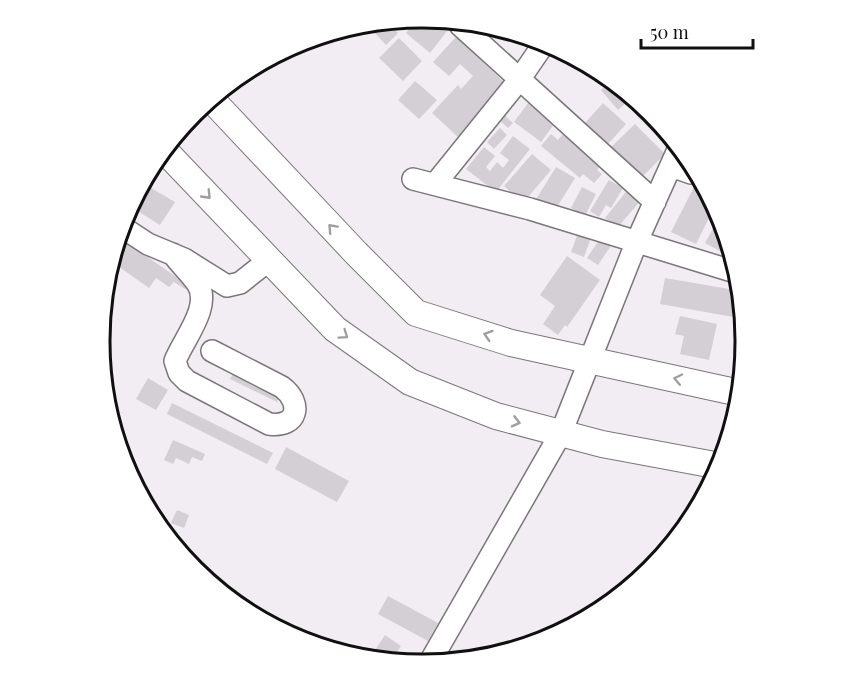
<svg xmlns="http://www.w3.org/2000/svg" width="845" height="682" font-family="'Playfair Display',serif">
	<rect width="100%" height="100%" fill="#f2edf2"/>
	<path fill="#d4cfd4" d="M423,18L446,23L451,26L430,53L406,33L417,19Z
		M390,25L398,33L386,45L370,28Z
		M456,37L506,84L458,137L432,113L458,85L461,89L473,76L460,64L449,76L433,62Z
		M399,38L422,61L403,81L379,58Z
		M415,81L437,100L419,119L398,100Z
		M608,84L630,99L618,110L601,90Z
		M531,99L558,119L541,142L514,122Z
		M603,103L626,124L608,144L585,123Z
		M643,108L651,113L663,130L657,136L636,115Z
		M502,113L513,123L508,128L497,118Z
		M635,124L665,154L640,179L610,148Z
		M500,128L507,135L494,149L487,142Z
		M566,130L604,162L597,170L602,174L594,183L583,174L580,178L541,146L551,134L558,140Z
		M513,136L530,149L496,192L466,169L484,147L495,156L486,167L490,171L497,162L503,168L509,160L500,153Z
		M532,154L551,170L523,203L504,186Z
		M556,167L575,178L554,212L535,201Z
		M609,180L623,188L611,208L606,205L599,217L590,211Z
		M146,185L175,202L160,225L131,207Z
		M582,187L596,194L585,216L571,208Z
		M694,187L704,192L714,208L696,244L671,232Z
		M629,188L642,199L617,228L605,218Z
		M720,216L721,218L729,256L705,243Z
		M579,230L592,235L584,257L571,252Z
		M601,237L612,244L598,265L587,258Z
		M123,240L188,285L185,289L174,282L169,287L156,278L149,288L115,264L118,248Z
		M567,256L600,280L567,327L565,325L558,335L543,324L555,306L540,295Z
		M665,278L735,290L740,313L739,318L660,304Z
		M680,316L717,324L709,360L680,354L684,336L675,334Z
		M738,329H743L745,341L742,360L734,359Z
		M235,370L282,392L277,402L230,379Z
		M148,378L168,390L156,410L136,399Z
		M172,403L273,453L267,464L167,414Z
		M173,440L205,454L202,461L192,457L189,464L176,458L173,464L164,460Z
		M286,447L349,481L337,502L275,469Z
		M177,510L189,515L184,528L171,523Z
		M388,596L438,623L428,641L378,614Z
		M385,635L401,646L393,658L384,656L375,650Z"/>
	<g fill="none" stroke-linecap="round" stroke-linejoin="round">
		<g stroke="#7b767a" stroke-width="24">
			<path id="minor" d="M460,25L655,202
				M671,166L691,173
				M413,179L530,209L732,271
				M435,184L519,80L545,42
				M122,227L148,244L184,259L227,286L240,283L269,260
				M173,254C180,264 190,273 197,283C213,305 183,340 175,361L179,373L187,381L269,424C298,428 303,403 282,387L212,351
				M430,662L561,433L637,241L677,152"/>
		</g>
		<g stroke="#7b767a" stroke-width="28">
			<path id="major" d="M212,100L356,253L416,313L511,343L735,392
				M167,153L335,329L410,382L496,416L602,444L720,466"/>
		</g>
		<use href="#minor" stroke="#fff" stroke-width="21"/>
		<use href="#major" stroke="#fff" stroke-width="26"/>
	</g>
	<defs><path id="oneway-chevron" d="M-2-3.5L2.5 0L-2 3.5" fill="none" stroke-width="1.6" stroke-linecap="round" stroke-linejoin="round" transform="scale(1.5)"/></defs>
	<g stroke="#a09fa0">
		<use href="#oneway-chevron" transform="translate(207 195) rotate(46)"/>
		<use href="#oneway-chevron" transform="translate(332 228) rotate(-133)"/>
		<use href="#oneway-chevron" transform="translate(344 335) rotate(35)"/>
		<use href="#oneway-chevron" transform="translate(488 335) rotate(-162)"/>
		<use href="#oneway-chevron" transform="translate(678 379) rotate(-168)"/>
		<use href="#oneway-chevron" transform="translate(516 422) rotate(14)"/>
	</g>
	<path d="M0 0H845V682H0ZM422 28H423A312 312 0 0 1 735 340V342A312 312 0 0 1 423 654H422A312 312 0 0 1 110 342V340A312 312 0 0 1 422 28Z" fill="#fff" fill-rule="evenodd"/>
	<path fill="none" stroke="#111011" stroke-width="3" d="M422 28H423A312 312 0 0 1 735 340V342A312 312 0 0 1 423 654H422A312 312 0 0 1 110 342V340A312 312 0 0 1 422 28Z"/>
	<path d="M641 39v9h112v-9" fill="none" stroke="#111011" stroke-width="3"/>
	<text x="650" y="39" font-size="18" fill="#111011" stroke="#ffffff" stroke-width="4.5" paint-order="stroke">50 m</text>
</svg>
